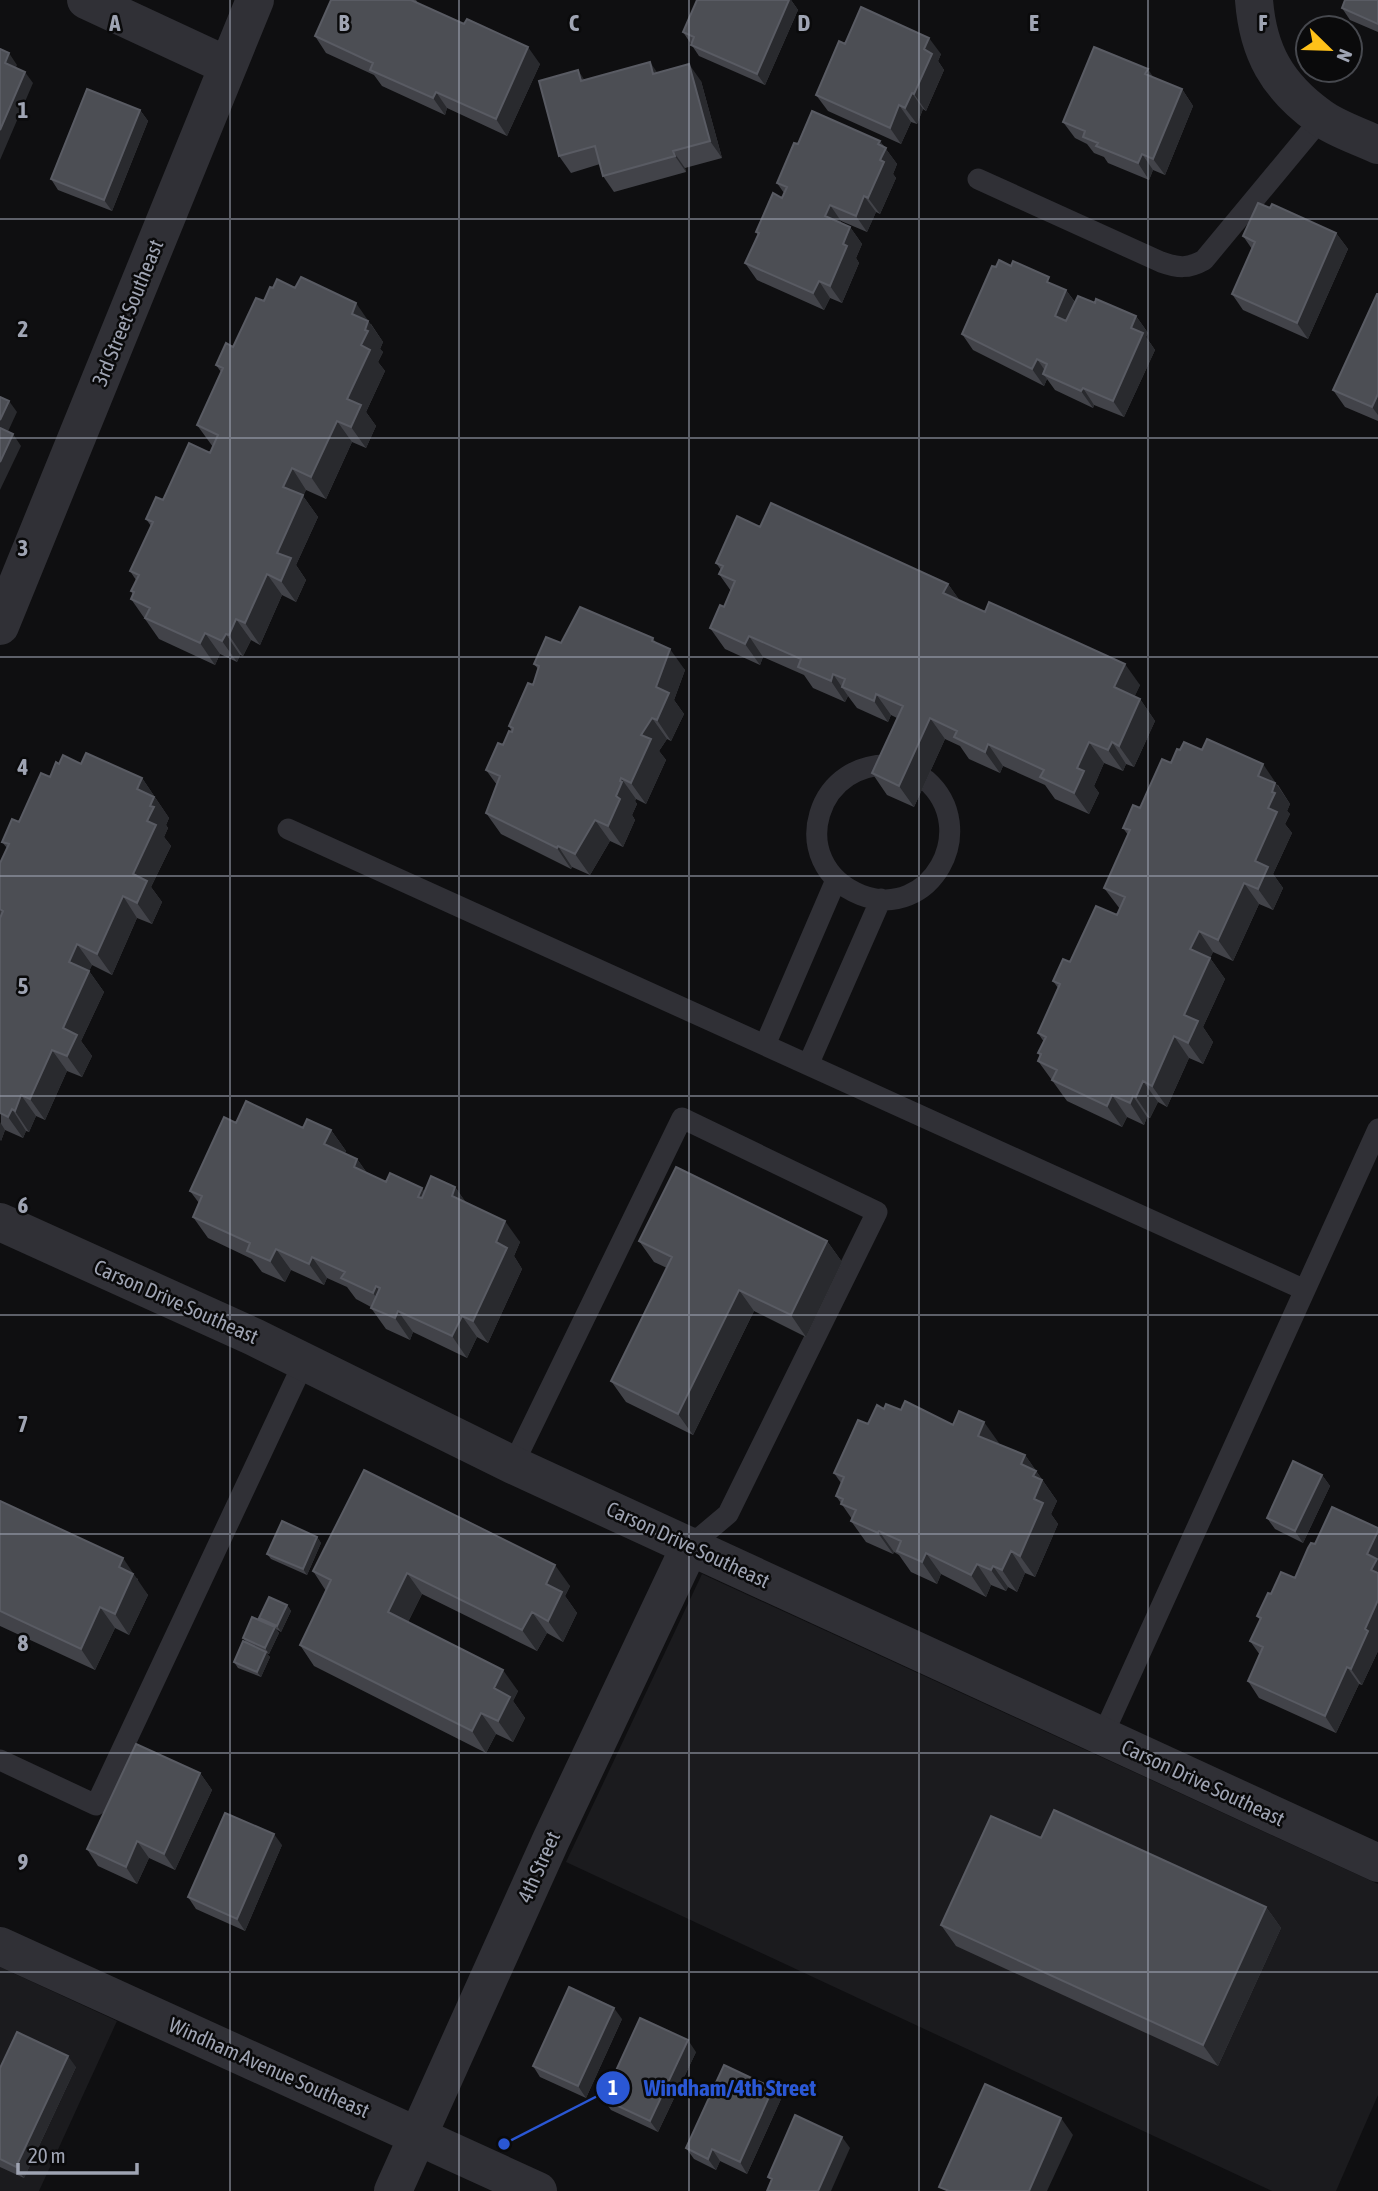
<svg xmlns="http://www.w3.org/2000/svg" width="1378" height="2191" font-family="'Asap Condensed',sans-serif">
	<rect width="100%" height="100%" fill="#0f0f11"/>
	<path fill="#1b1b1e" d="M702,1574L1378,1884V2095L1336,2191H1272L566,1862Z
		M0,1967L117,2021L39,2191H0Z"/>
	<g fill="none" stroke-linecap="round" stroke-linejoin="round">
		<path stroke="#303036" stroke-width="21" d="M978,179L1161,262C1178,268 1188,269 1204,260L1321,119
			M900,766C816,753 783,864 861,895C930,922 982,829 926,780
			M288,829L1305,1290
			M765,1045L836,880
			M808,1065L881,899
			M513,1465L682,1118L877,1212L728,1514L690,1546
			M1102,1737L1378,1129
			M0,1760L96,1805L304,1362"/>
		<path stroke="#303036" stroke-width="38" d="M86,0L228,66
			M1254,0C1258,52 1277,86 1320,117C1336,129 1359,136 1378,145
			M0,626L255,0
			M0,1222L254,1337L513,1465L1378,1863
			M0,1946L538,2191
			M393,2191L551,1840L690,1546"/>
	</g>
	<path fill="#424349" d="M331,0H416L418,3L540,64L507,136L447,108L445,115L382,86L374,75L326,53L315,36Z
		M697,0H791L798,10L765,85L699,56L683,32Z
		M1378,0V32L1350,20L1342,8Z
		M845,44L941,54L938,61L944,70L926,111L923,109L917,124L911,122L901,144L828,111L816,95Z
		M658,73L701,81L722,158L685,168L686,172L614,192L603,176L600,164L571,173L559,156L585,80Z
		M1154,78L1182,89L1193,106L1165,175L1153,170L1149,180L1108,163L1104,157L1094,153L1087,144L1075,138L1063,122Z
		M140,110L148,121L112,211L58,190L51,179Z
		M880,141L897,164L893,174L896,178L880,214L876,212L867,232L841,221V223L850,227L862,244L856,258L859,263L842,303L830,298L824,310L757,280L745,263L758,235L756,232L782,198L784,193L777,183L798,144Z
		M1336,233L1348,249L1308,339L1243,310L1232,294L1252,249L1243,236Z
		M1054,285L1066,290L1075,302L1095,303L1136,316L1148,333L1146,337L1155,350L1124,417L1094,405L1093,408L1055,390L1047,379L1044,386L973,350L962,334Z
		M1378,294V421L1345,407L1333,390Z
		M264,301L371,324L383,342L380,349L383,352L378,362L385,371L366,412L376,426L366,448L352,442L326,499L306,490L303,496L318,517L296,565L306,580L296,602L282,595L260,645L251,640L243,656L240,655L237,662L220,654L215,665L159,639L131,599L133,594L131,591L136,580L130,571L151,526L146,519L163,500L210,453L213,447L197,425L221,372L216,365L233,347Z
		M760,527L948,584L960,601L1140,685L1134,697L1140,699L1155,721L1134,767L1126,764L1123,771L1104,763L1094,786L1099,793L1089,814L1055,799L1045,785L1003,766L1000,773L969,759L960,746L945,739L914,807L887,795L872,773L897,718L891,715L888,722L857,708L848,696L845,702L813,688L804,675L763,657L760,665L725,649L710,628L724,607L731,591L719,574L721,570L716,563Z
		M655,642L685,670L674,700L684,714L671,741L667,739L659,751L666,760L646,804L636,799L635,801L637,804L632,815L635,820L623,847L610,841L590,875L572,867L571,869L501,834L486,813L497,785L486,770L512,732L509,726L533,685L538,669L534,664Z
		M1171,763L1278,785L1290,804L1287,811L1290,814L1285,824L1292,833L1273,874L1283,888L1273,910L1259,904L1233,961L1213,952L1210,958L1225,979L1203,1027L1213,1042L1203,1064L1189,1058L1167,1107L1158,1102L1150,1118L1147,1117L1144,1125L1127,1117L1122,1127L1067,1101L1038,1061L1040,1056L1038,1053L1044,1042L1038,1033L1058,988L1053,981L1070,962L1117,915L1120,909L1104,888L1128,835L1123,828L1140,808Z
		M59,764H81L142,778L169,818L166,825L168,828L164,837L171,846L151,887L162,902L152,924L137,918L112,975L92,965L89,971L104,992L81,1041L92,1056L82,1077L67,1071L45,1120L36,1116L29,1132L26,1131L23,1138L5,1130L1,1141L0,863L7,848L2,842L19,822Z
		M236,1123L331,1130L346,1151L345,1153L357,1159L367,1173L386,1182L422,1188L424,1192L455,1187L466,1203L520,1242L514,1256L522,1269L488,1343L477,1337L467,1358L413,1332L410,1340L386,1329L371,1308V1307L356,1299L347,1287L327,1278L324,1285L291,1270L285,1282L262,1272L252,1259L208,1238L193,1217L199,1203L190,1191Z
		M639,1241H827L842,1262L806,1337L754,1311L693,1435L626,1402L611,1381L667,1268L654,1262Z
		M884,1409L901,1410L953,1425L1025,1455L1057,1501L1051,1514L1058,1524L1035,1577L1025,1573L1017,1592L1008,1587L1006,1591L991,1585L986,1597L941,1574L937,1584L911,1572L899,1555L894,1552L893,1554L866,1542L851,1521L852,1519L836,1496L841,1483L834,1473L868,1424Z
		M364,1470L570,1586L565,1596L577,1613L563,1642L547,1633L537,1651L422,1594L408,1622L518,1691L513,1701L525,1718L513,1742L496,1734L486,1753L314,1666L300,1645L326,1591L313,1571Z
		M1322,1475L1330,1486L1303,1543L1275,1529L1267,1518Z
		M0,1501L138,1579L137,1581L148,1595L129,1635L115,1628L95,1670L0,1626Z
		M1378,1528V1651L1362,1685L1359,1684L1336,1733L1259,1698L1248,1681L1260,1655L1250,1641L1260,1620L1257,1616L1271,1594L1295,1578L1315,1544Z
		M317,1537L321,1543L307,1575L271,1559L267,1554Z
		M287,1605L291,1611L281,1632L276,1629L279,1633L269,1654L266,1653L270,1657L261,1677L238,1668L234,1662L247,1643L243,1638L262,1622L259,1618Z
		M200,1773L212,1790L175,1870L149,1858L137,1884L98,1866L87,1849Z
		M282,1845L245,1931L196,1909L188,1897Z
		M1266,1907L1281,1928L1218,2066L956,1946L941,1925Z
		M622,2019L586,2098L540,2077L533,2066Z
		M696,2052L658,2132L611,2110L603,2099Z
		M76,2067L24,2178L0,2167V2068Z
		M781,2099L747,2174L720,2161L716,2170L694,2159L686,2148Z"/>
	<path fill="#292a2e" d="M789,0H791L798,10L765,85L757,74Z
		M929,38L941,54L938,61L944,70L926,111L914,94L924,49Z
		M528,47L540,64L507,136L496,119Z
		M9,53L17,65L13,75L5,63Z
		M650,62L661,78L653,74Z
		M689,64L701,81L722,158L710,141Z
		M1148,69L1159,86L1145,74Z
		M578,70L589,87L581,81Z
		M25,72L33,83L0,160V130Z
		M1182,89L1193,106L1165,175L1153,159Z
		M436,92L447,108L445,115L433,98Z
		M912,93L923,109L917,124L905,108Z
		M899,105L911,122L901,144L890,128Z
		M140,110L148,121L112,211L104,200Z
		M880,141L897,164L893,174L896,178L880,214L868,198L880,160L878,144Z
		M673,151L685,168L686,172L675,156Z
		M1142,154L1153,170L1149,180L1138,163Z
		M864,196L876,212L867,232L856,216Z
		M830,205L841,221L837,233L825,216Z
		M850,227L862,244L856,258L859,263L842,303L830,286L843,244Z
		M1336,233L1348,249L1308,339L1297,323Z
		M819,281L830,298L824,310L813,293Z
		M1066,290L1078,307L1067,332L1055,316Z
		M356,303L383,342L380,349L383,352L378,362L385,371L366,412L376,426L366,448L351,427L347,399L361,345L352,314Z
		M1136,316L1148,333L1146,337L1155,350L1124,417L1113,401L1131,328Z
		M1037,359L1048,375L1043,374L1047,379L1044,386L1032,369Z
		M1083,388L1094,405L1093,408L1081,391Z
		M1378,394V415L1372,407Z
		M9,401L17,412L5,438L0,431V420Z
		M337,421L352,442L326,499L311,477Z
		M13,434L21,446L0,490V462Z
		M292,468L306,490L303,496L318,517L296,565L306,580L296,602L281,581L277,553L283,487Z
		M267,574L282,595L260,645L245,623Z
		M948,584L963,605L943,593Z
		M236,619L251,640L243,656L229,635Z
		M205,633L220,654L215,665L200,643Z
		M226,634L240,655L237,662L222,641Z
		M749,636L763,657L760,665L745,644Z
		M653,638L666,658L670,649L685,670L674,700L684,714L671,741L657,720L656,687L652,641Z
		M1125,664L1140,685L1129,709L1114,687Z
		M833,674L848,696L845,702L831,681Z
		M876,694L891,715L888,722L874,701Z
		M1140,699L1155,721L1134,767L1119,746Z
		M652,718L667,739L659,751L666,760L646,804L631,783L641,735Z
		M930,718L945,739L914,807L899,786Z
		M1089,742L1104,763L1094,786L1099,793L1089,814L1074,793L1077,768Z
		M1112,742L1126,764L1123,771L1108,750Z
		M988,744L1003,766L1000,773L985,752Z
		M1263,764L1290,804L1287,811L1290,814L1285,824L1292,833L1273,874L1283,888L1273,910L1258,889L1255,861L1268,808L1258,776Z
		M142,778L169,818L166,825L168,828L164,837L171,846L151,887L162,902L152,924L137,903L133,874L147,821L137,789Z
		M621,778L636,799L635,801L637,804L632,815L635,820L623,847L608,826Z
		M595,820L610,841L590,875L575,854Z
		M558,846L572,867L571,869L557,848Z
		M1244,883L1259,904L1233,961L1218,940Z
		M123,896L137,918L112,975L97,954Z
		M1199,931L1213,952L1210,958L1225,979L1203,1027L1213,1042L1203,1064L1188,1043L1184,1015L1190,949Z
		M77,944L92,965L89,971L104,992L81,1041L92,1056L82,1077L67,1056L63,1028L69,962Z
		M1174,1036L1189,1058L1167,1107L1152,1086Z
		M52,1050L67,1071L45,1120L30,1099Z
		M1143,1081L1158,1102L1150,1118L1136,1097Z
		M21,1095L36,1116L29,1132L15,1111Z
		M1112,1095L1127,1117L1122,1127L1107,1106Z
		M1133,1096L1147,1117L1144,1125L1130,1103Z
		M12,1109L26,1131L23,1138L8,1117Z
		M0,1122L5,1130L1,1141L0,1140Z
		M331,1130L346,1151L339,1165L324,1144Z
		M357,1159L372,1180L354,1167Z
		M455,1187L470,1208L452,1196Z
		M422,1188L436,1209L418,1197Z
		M505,1221L520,1242L514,1256L522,1269L488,1343L473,1321L496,1242Z
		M827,1241L842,1262L806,1337L791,1315Z
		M276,1249L291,1270L285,1282L270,1261Z
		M312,1257L327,1278L324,1285L309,1264Z
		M376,1286L391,1308L388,1314L373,1293Z
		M739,1290L754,1311L693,1435L678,1414Z
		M398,1311L413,1332L410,1340L395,1318Z
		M462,1316L477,1337L467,1358L452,1336Z
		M984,1422L999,1443L993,1457L978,1436Z
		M1025,1455L1057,1501L1051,1514L1058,1524L1035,1577L1020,1556L1034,1499L1021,1464Z
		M1322,1475L1330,1486L1303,1543L1295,1531Z
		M879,1531L894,1552L893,1554L878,1533Z
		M1378,1531V1579L1371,1570L1367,1554Z
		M317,1537L321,1543L307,1575L303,1569Z
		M1011,1551L1025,1573L1017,1592L1002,1570Z
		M926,1553L941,1574L937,1584L922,1562Z
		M123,1558L148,1595L129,1635L115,1614L119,1567Z
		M977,1564L991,1585L986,1597L971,1575Z
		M555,1565L570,1586L565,1596L577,1613L563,1642L548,1621L546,1584Z
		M993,1566L1008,1587L1006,1591L991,1570Z
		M407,1573L422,1594L402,1634L388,1612Z
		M1378,1600V1651L1362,1685L1351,1669L1365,1629Z
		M287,1605L291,1611L281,1632L277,1626Z
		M100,1607L115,1628L95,1670L81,1649Z
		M532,1612L547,1633L537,1651L522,1630Z
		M275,1627L279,1633L269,1654L265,1648Z
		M266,1652L270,1657L261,1677L257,1672Z
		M1347,1667L1359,1684L1336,1733L1325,1716Z
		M503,1670L518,1691L513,1701L525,1718L513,1742L498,1721L494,1688Z
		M481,1713L496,1734L486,1753L472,1731Z
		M200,1773L212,1790L175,1870L164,1854Z
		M274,1834L282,1845L245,1931L237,1919Z
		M137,1841L149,1858L137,1884L126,1867Z
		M1266,1907L1281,1928L1218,2066L1203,2045Z
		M614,2008L622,2019L586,2098L578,2086Z
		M688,2040L696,2052L658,2132L650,2121Z
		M68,2056L76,2067L24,2178L16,2167Z
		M773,2088L781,2099L747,2174L740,2162Z
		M1061,2118L1073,2135L1047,2191H1029Z
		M842,2137L850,2148L831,2191H818Z
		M712,2149L720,2161L716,2170L708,2159Z"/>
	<path fill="#4c4e54" stroke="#595b63" stroke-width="2" d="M331,0H411L464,24L467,19L528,47L496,119L436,92L433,98L370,70L373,63L315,36Z
		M697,0H789L757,74L691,45L694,37L683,32Z
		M1345,0H1378V24L1342,8Z
		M861,7L929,38L924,49L932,54L914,94L912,93L905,108L899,105L890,128L816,95L839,41L845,44Z
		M1094,47L1148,69L1145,74L1182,89L1153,159L1142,154L1138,163L1096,146L1098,143L1083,137L1085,131L1063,122Z
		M0,49L9,53L5,63L25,72L0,130Z
		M650,62L653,74L689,64L710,141L673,151L675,156L603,176L595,146L559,156L539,81L578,70L581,81Z
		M87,89L140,110L104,200L51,179Z
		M812,111L880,141L878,144L886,148L880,160L884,162L868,198L864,196L856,216L830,205L825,216L850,227L843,244L847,246L830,286L819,281L813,293L745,263L759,233L756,232L773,193L782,198L787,187L777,183L794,143L798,144Z
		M1258,203L1270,208L1272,204L1336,233L1297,323L1232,294L1255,242L1243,236Z
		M999,260L1011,266L1013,261L1049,277L1047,282L1066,290L1055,316L1066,321L1078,296L1095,303L1096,299L1136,316L1131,328L1143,333L1113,401L1083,388L1081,391L1043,374L1047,364L1037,359L1032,369L962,334L992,266L996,267Z
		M301,277L356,303L352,314L368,321L365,330L368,331L361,345L370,350L347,399L361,405L351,427L337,421L311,477L292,468L283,487L303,495L277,553L291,558L281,581L267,574L245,623L236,619L229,635L226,634L222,641L205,633L200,643L145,618L150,608L131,599L134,592L131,591L139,575L130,571L153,522L146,519L156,497L163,500L189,443L210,453L218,435L197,425L223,368L216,365L226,343L233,347L256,298L264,301L270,287L273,288L277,279L295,288Z
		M1377,294H1378V394L1372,407L1333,390Z
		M0,397L9,401L0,420Z
		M0,428L13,434L0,462Z
		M771,503L948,584L943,593L985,612L989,602L1125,664L1114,687L1140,699L1119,746L1112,742L1108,750L1089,742L1077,768L1084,771L1074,793L1040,777L1044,770L988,744L985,752L954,737L957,731L930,718L899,786L872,773L903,706L876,694L874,701L842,687L845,679L833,674L831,681L798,667L801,659L749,636L745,644L710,628L720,605L724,607L735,581L719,574L723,566L716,563L737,516L760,527Z
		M580,607L653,638L652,641L670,649L656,687L669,693L657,720L652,718L641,735L651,739L631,783L621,778L620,781L622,782L616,796L620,799L608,826L595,820L575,854L558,846L557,848L486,813L500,776L486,770L498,743L503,745L509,731L512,732L513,728L509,726L528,683L533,685L539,666L534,664L546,637L561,643Z
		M1207,739L1263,764L1258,776L1275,783L1272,792L1275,793L1268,808L1277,812L1255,861L1268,867L1258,889L1244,883L1218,940L1199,931L1190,949L1210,958L1184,1015L1198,1021L1188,1043L1174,1036L1152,1086L1143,1081L1136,1097L1133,1096L1130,1103L1112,1095L1107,1106L1052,1080L1057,1070L1038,1061L1041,1054L1038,1053L1046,1037L1038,1033L1060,984L1053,981L1063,959L1070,962L1096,906L1117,915L1125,897L1104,888L1130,830L1123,828L1133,805L1140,808L1162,759L1171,763L1177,749L1180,750L1184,742L1202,750Z
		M86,753L142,778L137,789L154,797L150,806L154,807L147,821L156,825L133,874L147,881L137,903L123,896L97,954L77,944L69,962L89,971L63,1028L77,1035L67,1056L52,1050L30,1099L21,1095L15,1111L12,1109L8,1117L0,1113V918L3,911L0,909V863L9,844L2,842L12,819L19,822L41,773L50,777L56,762L59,764L63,755L81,764Z
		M246,1101L303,1128L307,1119L331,1130L324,1144L357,1159L354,1167L386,1182L390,1173L422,1188L418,1197L422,1198L431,1176L455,1187L452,1196L505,1221L496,1242L507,1248L473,1321L462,1316L452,1336L398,1311L395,1318L371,1308L380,1288L376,1286L373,1293L341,1278L345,1272L312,1257L309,1264L276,1249L270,1261L247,1251L250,1243L193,1217L202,1196L190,1191L224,1117L236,1123Z
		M676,1167L827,1241L791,1315L739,1290L678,1414L611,1381L672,1257L639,1241Z
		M905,1401L953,1425L959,1411L984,1422L978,1436L1025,1455L1021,1464L1036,1471L1033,1476L1042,1480L1034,1499L1043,1503L1020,1556L1011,1551L1002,1570L993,1566L991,1570L977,1564L971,1575L926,1553L922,1562L897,1551L901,1541L879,1531L878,1533L851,1521L856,1510L841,1504L843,1499L836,1496L844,1477L834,1473L858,1420L868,1424L877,1405L884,1409L886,1404L901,1410Z
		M1293,1461L1322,1475L1295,1531L1267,1518Z
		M364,1470L555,1565L546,1584L562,1592L548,1621L532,1612L522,1630L407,1573L388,1612L503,1670L494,1688L510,1697L498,1721L481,1713L472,1731L300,1645L331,1580L313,1571Z
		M0,1501L123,1558L119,1567L133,1574L115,1614L100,1607L81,1649L0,1611Z
		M1332,1507L1378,1528V1531L1367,1554L1377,1559L1371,1570L1378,1573V1600L1365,1629L1368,1631L1351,1669L1347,1667L1325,1716L1248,1681L1263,1647L1250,1641L1261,1618L1257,1616L1268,1593L1271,1594L1281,1572L1295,1578L1308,1548L1311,1543L1315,1544Z
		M282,1521L317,1537L303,1569L267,1554Z
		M269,1597L287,1605L277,1626L259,1618Z
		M252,1617L275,1627L265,1648L243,1638Z
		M243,1641L266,1652L257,1672L234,1662Z
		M136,1744L200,1773L164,1854L137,1841L126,1867L87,1849Z
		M1054,1810L1266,1907L1203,2045L941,1925L991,1816L1041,1838Z
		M225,1813L274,1834L237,1919L188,1897Z
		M569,1987L614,2008L578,2086L533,2066Z
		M640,2018L688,2040L650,2121L603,2099Z
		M17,2032L68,2056L16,2167L0,2159V2068Z
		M724,2065L773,2088L740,2162L712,2149L708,2159L686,2148Z
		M985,2084L1061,2118L1029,2191H949L939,2187Z
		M795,2115L842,2137L818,2191H767L772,2179L768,2177Z"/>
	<path fill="none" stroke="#9fa4b3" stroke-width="2" stroke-opacity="0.55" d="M230,0V2191M459,0V2191M689,0V2191M919,0V2191M1148,0V2191M0,219H1378M0,438H1378M0,657H1378M0,876H1378M0,1096H1378M0,1315H1378M0,1534H1378M0,1753H1378M0,1972H1378"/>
	<g text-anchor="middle" stroke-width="5" stroke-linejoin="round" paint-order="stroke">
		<g font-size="21" fill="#9fa4b3" stroke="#0a0a0b">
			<text transform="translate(128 313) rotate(-68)" y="7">3rd Street Southeast</text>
			<text transform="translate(176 1302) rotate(24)" y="7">Carson Drive Southeast</text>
			<text transform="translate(688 1545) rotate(25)" y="7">Carson Drive Southeast</text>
			<text transform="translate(1203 1783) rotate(25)" y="7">Carson Drive Southeast</text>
			<text transform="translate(539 1867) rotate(-66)" y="7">4th Street</text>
			<text transform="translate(269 2068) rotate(24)" y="7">Windham Avenue Southeast</text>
		</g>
	</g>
	<g font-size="23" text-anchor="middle" font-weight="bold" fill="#9fa4b3" stroke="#0a0a0b" stroke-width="5" stroke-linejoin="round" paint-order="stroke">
		<text x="115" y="31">A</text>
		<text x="344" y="31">B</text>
		<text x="574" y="31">C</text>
		<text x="804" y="31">D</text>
		<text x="1034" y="31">E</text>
		<text x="1263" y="31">F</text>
		<text x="23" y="118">1</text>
		<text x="23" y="337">2</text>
		<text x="23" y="556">3</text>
		<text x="23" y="775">4</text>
		<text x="23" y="994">5</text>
		<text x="23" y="1213">6</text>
		<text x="23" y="1432">7</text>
		<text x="23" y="1651">8</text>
		<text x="23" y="1870">9</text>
	</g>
	<path fill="none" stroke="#2a57d4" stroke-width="2.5" d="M504 2144L613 2088"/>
	<g fill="#2a57d4" stroke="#0a0a0b" stroke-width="2.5">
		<circle cx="504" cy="2144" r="7"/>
		<circle cx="613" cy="2088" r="18"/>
	</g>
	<g font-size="21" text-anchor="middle" font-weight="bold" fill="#fff">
		<text x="613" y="2095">1</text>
	</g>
	<g font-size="23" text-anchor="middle" font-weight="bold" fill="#2a57d4" stroke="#0a0a0b" stroke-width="5" stroke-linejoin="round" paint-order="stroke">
		<text x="730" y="2096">Windham/4th Street</text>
	</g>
	<g transform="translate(1329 49) rotate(113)"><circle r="33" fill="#0a0a0b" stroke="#46484e" stroke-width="2"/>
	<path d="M0-5L12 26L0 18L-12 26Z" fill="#ffc119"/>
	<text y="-10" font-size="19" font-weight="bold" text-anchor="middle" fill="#9fa4b3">N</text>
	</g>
	<path d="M18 2163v10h119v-10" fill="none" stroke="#9fa4b3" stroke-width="3.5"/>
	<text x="28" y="2163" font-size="21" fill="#9fa4b3" stroke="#0a0a0b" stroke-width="5" paint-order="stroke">20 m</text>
</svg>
